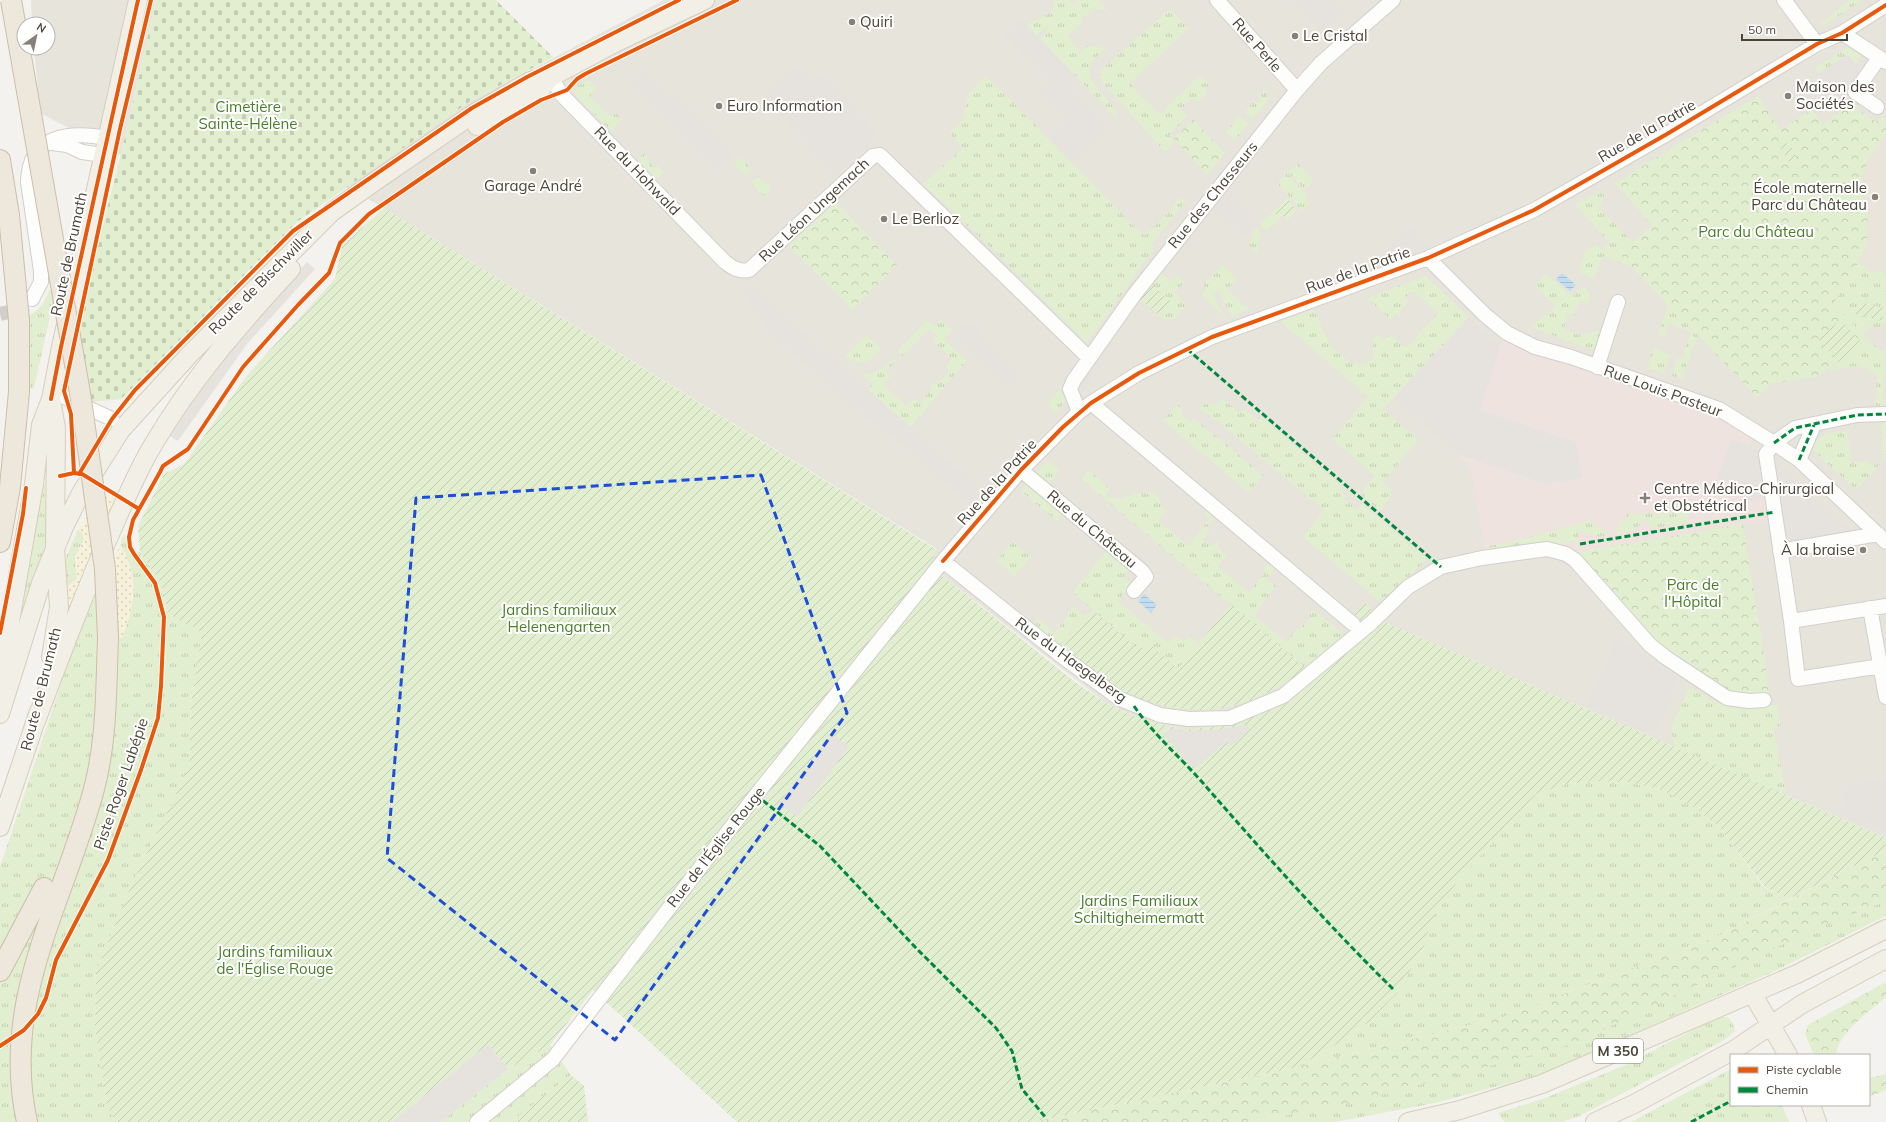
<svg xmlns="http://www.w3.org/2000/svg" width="1886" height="1122" font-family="Mulish,sans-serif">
	<defs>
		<pattern id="grass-tufts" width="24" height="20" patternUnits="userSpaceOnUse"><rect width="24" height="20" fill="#e1eecf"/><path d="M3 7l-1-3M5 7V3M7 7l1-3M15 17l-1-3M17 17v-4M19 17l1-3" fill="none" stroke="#c3cdb2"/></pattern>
		<pattern id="forest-crowns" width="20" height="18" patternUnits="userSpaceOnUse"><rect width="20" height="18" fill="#e1eecf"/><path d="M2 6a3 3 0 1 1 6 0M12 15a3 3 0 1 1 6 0" fill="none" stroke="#c3cdb2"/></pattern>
		<pattern id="sand-dots" width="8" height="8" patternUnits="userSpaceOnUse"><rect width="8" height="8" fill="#f7f0da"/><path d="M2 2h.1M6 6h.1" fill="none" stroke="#d5cfbc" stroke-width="1.8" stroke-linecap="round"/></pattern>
		<pattern id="cemetery-stones" width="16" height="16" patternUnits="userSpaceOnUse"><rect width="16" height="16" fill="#e1eecf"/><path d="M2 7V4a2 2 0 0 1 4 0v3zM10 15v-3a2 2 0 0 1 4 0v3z" fill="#c3cdb2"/></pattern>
		<pattern id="garden-furrows" width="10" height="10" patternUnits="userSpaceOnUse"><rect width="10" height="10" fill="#e1eecf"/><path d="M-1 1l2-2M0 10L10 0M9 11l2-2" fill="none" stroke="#c3cdb2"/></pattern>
		<pattern id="water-rules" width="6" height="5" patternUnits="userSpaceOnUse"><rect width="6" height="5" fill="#c0ddf1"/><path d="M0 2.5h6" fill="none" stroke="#a6bfcf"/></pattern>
	</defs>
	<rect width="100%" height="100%" fill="#f4f2ee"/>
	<path fill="#e7e4dc" d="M31,0H156L121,155L40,113L34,48H48V24H32Z
		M664,0H1886V838L1382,621L1335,663L1283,702L1235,723L1186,730L1144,720L1106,703L929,565L937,549L384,208L346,187L469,102Z"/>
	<path fill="#eae5da" d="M1886,133V321L1879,328L1871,326L1862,334L1856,267L1868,207L1858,187L1868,161Z"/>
	<path fill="#eee3df" d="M1469,317L1500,347L1506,335L1718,410L1754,433L1750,446L1766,454L1854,533L1770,522L1730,526L1661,650L1577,552L1572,554L1486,556L1472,473L1457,454Z"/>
	<path fill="url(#grass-tufts)" d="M1054,0H1069L1073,5L1079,0H1098L1108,10L1093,9L1081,20L1083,23L1068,36L1081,52L1087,46L1108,48C1072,70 1098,90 1117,110L1116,118L1040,38L1048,30L1046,27L1037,36L1027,25C1037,16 1054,19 1054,0Z
		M1850,0H1863L1824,25L1820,24Z
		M1170,9L1189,29L1130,83L1158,113H1162L1167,109L1166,107L1200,75L1210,84L1205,89L1207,92L1198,102L1193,98L1181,109L1188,116L1169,135L1175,141L1165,152L1102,82L1099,72Z
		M1848,47L1861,55L1855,63L1847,55L1818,74L1815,68Z
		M986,75L1144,236L1173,209V204L1179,198L1187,200L1151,244L1155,248L1087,343L989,246L923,184L963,148L949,133L963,120L969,92Z
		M589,80L597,89L590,96L611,117L616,113L623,119L612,132L575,94L577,86Z
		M1266,87L1267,102L1253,119L1245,112L1254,101L1257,103L1261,99L1259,96Z
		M1239,117L1250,123L1234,141L1226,132Z
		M644,153L648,157V161L654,167L658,166L664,172L657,179L638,160Z
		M741,157L752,170L745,176L734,164Z
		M1298,164L1314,181L1305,190L1288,172Z
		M1287,173L1307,195L1304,197L1309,203L1302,211L1277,183Z
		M759,176L771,189L763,196L751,183Z
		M1601,190L1605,197L1598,207L1633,242L1663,216L1738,377L1698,335L1682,379L1672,376L1677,358L1682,359L1691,332L1668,323L1664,337L1658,335L1668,305L1631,266L1603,256L1594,279L1578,272L1585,252L1595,244L1602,250L1610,243L1575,205Z
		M1274,211L1280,218L1267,231L1260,224Z
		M1257,227L1261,232L1257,253L1249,245L1253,230Z
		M1858,262L1873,272H1886V321L1879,328L1871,326L1862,334L1833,304Z
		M1223,264L1237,279L1227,290L1249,310L1232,316L1218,290L1212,294L1225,318L1202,294L1206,289L1203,285Z
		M1160,270L1171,282L1178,275L1185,282L1175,292L1187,305L1175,319L1164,320L1159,315L1170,301L1150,283Z
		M1546,273L1572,297L1584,287L1591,294L1588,304L1579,301L1574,316L1568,314L1564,329L1579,335L1593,332L1594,330L1605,334L1601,346L1593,350L1530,327L1556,307L1535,286Z
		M1426,276L1469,317L1383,409L1418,440L1383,482L1391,489L1392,495L1380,510L1363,497V490L1375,476L1332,439L1368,397L1280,321L1314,310L1330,345L1352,364L1367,363L1373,357V339L1377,335L1384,340L1389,334L1406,348L1438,313L1412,290L1405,298L1409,301L1400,312V318L1396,314L1391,320L1367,298Z
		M50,289L55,294L34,388L28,390L29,316C41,309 45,301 50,289Z
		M941,319L952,330L944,339L967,360L911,427L868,390L873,384L863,375L882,369L895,358L897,360L886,371L891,376L884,385L906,406L913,398L919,403L932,389L930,387L934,383L936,385L950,371L945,366L952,359L933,341L938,336L929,329L902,356L897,351L927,320L934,327Z
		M866,335L882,349C871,361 862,369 845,356Z
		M1867,338L1879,350L1886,351L1883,406H1875L1877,376C1856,358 1852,369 1827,371Z
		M1654,347L1670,355L1664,373L1647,368Z
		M1058,390L1067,399L1055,414L1049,408V402Z
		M1223,399L1239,412L1245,409L1258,421L1261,417L1343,488L1341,491L1347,496L1345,499L1357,509L1362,504L1427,559L1382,604L1303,537L1324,510L1210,415L1200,410L1208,401L1213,405Z
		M1177,404L1183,409L1180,414L1191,422L1194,418L1263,475L1249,493L1163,421Z
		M1886,422V458L1856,490L1812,449C1820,432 1830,433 1847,431L1851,462L1868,461L1871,466L1879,463L1884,459L1881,423Z
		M1047,462H1050L1060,470L1047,487L1033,476Z
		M1089,470L1110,489L1106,495C1118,501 1123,500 1134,492L1141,494L1153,492L1156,494L1158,493L1161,505L1167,511L1159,521L1189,546L1210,518L1205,514L1208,509L1215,517L1207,527L1210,531L1203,540L1212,547L1219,538L1218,547L1227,555L1218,566L1249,592L1265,573L1263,570L1269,563L1267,560L1277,566L1267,579L1276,586L1254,615L1286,642L1297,629H1300L1310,618V614L1313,609L1344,635L1308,670L1081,479Z
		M1028,482L1064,512L1057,521L1021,491Z
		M45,484L47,544L31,583L15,634L39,485Z
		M1688,512L1689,522L1650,529L1648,518L1633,531L1615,534V530L1619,529L1618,522L1626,521V514Z
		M1592,520L1594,527L1602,525L1603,531H1608L1609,535L1597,537L1578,530L1579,540L1553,545L1492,550L1487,546L1503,544Z
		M78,529L82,533L84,541C73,553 75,564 77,579L64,589V562Z
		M124,534L129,553L140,552L161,583L169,615L202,632L191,703L189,767L129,890L96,972L95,1028L107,1107L116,1122H0V867L91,594L99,597L122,638C135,604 140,578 120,545Z
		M1013,541L1031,557L1015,576L996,561Z
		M1108,549L1131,568L1124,577L1133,583L1118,601L1168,643L1175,636L1184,640L1190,636L1199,643L1178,669L1151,645L1139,649L1072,592Z
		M1073,606L1085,616L1060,645L1033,623L1037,618L1055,632L1069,615L1067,614Z
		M1693,689C1713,702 1734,711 1759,708C1765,707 1771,705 1777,704L1781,726L1773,727L1786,793L1772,791L1675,747L1671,729L1672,726L1688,690Z
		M1597,781L1628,782L1662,790L1692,806L1718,826L1764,887L1789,899L1720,935L1503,1017L1294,1068L1323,1053L1369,1022L1397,993L1421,952L1433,919L1448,894L1463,875L1536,794L1568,784Z
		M1886,901V916L1773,972L1540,1075L1435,1103L1335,1122H1246L1346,1104Z
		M1719,1017H1728L1733,1024L1735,1031L1723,1041L1579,1116L1562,1122H1504L1498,1113L1545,1098L1623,1066Z
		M550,1045L571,1075L511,1122H441L508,1069Z
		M1731,1069V1105H1782L1789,1122H1631Z"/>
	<path fill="url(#forest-crowns)" d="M1758,96L1780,130L1812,110L1823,124L1857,101L1860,103L1856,108L1877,122L1881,116L1886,119V133L1868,161L1858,187L1868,207L1867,244L1856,267L1833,304L1867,338L1817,377L1772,383L1757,397L1620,254L1652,225L1615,183Z
		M1193,119L1225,153L1207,175L1174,139Z
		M836,202L897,265L853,310L788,246Z
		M1743,524L1767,673L1769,696H1734L1661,650L1577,552Z
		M1886,850V901L1817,928L1573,1044L1346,1104L1246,1122H1032L1294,1068L1503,1017L1720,935Z
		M1886,982V997C1870,1011 1838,1033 1836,1055H1814L1805,1034L1808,1025Z
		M1886,1074V1090L1869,1097V1078Z"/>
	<path fill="url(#sand-dots)" d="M104,492L116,500L79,583L59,639L64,589L77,579L75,556L84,541L82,533L78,529Z
		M120,545C140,578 135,604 122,638L99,639V597Z"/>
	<path fill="url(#cemetery-stones)" d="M156,0H496L553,57L469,102L297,222L121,399L92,402L70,392L83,306L129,121Z"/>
	<path fill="url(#garden-furrows)" d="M1785,142C1794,149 1795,151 1796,161L1792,163L1788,161L1781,149L1782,144Z
		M1287,198L1297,211L1287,220L1283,215L1280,218L1274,211Z
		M384,208L937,550L929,565L1075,682L1106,703L1144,720L1186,730L1235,723L1283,702L1335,663L1382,621L1886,838V850L1789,899L1765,887L1718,826L1692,806L1662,790L1628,782L1597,781L1568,784L1536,794L1463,875L1448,894L1433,919L1421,952L1397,993L1369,1022L1323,1053L1294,1068L1032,1122H737L593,990L550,1045L508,1069L488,1044L392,1122H116L107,1107L95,1028L96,972L129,890L189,767L191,703L202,632L169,615L161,583L140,552L138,526L164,474L184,464L248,374L335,279L342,246Z
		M1150,283L1170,301L1159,315L1139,299Z
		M1859,302L1885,308L1882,321L1856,314Z
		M1841,320L1861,342L1838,362L1818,339Z
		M1365,603L1374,611L1362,622L1354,616Z
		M1231,604L1308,670C1286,683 1262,698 1237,705C1199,716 1153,708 1119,689C1098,677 1079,660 1060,645L1091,609L1139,649L1151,645L1178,669Z
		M571,1075L584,1086L588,1122H511Z"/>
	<path fill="#e6e3df" d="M1291,0H1334L1345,12L1321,34Z
		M1020,19L1076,78L1068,86L1107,126L1073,164L1046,136L1065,117L1038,91L1048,81L1003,35Z
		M1847,54L1863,72L1847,94L1857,101L1844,109L1838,104L1827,111L1815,92L1825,85L1818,74Z
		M798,65L814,82L823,74L878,135L836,175L763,98Z
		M643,72L669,99L677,93L734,155L716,172L632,82Z
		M1224,187L1257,224L1244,237L1211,205Z
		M1411,227L1429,248L1390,262L1383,253Z
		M307,262L315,269L247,344L178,441L168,435L201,386L251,322Z
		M752,284L796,326L978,487L973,493L975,495L969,503L877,424L873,425L765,329L767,327L742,292Z
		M1469,317L1500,347L1480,410L1576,442L1582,478L1546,484L1457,454L1394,398Z
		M965,322L971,327L973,324L982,333L980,336L1022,377L1016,383L1004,384L955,336L963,335L958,329Z
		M1098,356L1103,364L1083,393L1079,383Z
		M1731,439L1750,446L1766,454L1854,533L1775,545L1766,498L1744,502L1742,483H1731L1718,478Z
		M1617,636L1679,679L1656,735L1587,706Z
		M1247,725L1250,730L1230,746L1227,742L1194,769L1163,734L1173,728L1188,731L1224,729Z
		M832,734L849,747L797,817L779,803Z
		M1886,779V833L1838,813L1843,806L1841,786Z
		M488,1044L508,1069L441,1122H392Z"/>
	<path fill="url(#water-rules)" d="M1562,273L1576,285L1570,291L1556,279Z
		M1144,594L1157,605L1151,613L1138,601Z"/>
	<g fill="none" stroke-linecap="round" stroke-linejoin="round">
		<path stroke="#d2cfca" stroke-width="14" stroke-dasharray="14 7" stroke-linecap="butt" d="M0,314L18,310L26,305"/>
		<g stroke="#d2d0cb" stroke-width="16">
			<path id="minor" d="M1217,0L1297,90
				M1784,0L1817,44
				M1842,33L1886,62
				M551,77L561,94L725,262C733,268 739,272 749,270L873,156L880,155L1089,358
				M1877,107L1855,92L1879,58
				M52,143L67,145L82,152L103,155
				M1428,258L1485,315L1507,333L1535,347L1571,357L1719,409L1774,443L1799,460L1886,542
				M32,299L41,282V271L28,182C29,135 69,131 107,138
				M1597,367L1618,302
				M66,398L112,419
				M1091,403L1353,624
				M1079,412L1070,389L1074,380L1134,295L1297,90L1321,63L1393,0
				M1799,460L1814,425
				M1021,470L1142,571L1146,577L1134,591
				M1780,551L1878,534
				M943,561L1059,654L1120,699L1160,715L1189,719L1230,718L1283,696L1371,623L1408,587L1441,567L1482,558L1547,549L1566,554L1575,560L1650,645L1665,657L1727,698L1749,701L1764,700
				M1870,608L1886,697
				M1791,621L1766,454L1774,443L1795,428L1857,415L1886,414
				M1881,666L1798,679L1791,621L1886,606
				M477,1122L553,1059L756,795L943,561L1021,470L1079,412L1091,403L1139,373L1212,337L1428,258L1534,210L1667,134L1817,44L1842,33L1886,5"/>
		</g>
		<g stroke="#d6cebb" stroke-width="20">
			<path id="major" d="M477,126L537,93L551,77
				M51,400L56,428L55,547L59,607L51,657
				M0,679L34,484L41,425L51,399L61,347L138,0
				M0,714L41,583L64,527L81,493L121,430L190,354L332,212L374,182L473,114L530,81L551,77L613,44L705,0
				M36,721C62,652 88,583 118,516C129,492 139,468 153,445C191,380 240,324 291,269
				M0,827L39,711
				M1752,993L1788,1055
				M1811,1105L1817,1122
				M1408,1122L1460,1110L1542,1084L1797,974L1886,929
				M1595,1122L1634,1104L1734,1050L1802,1004L1886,959"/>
		</g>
		<g stroke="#ccbfa9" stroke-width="22">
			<path id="highway" d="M0,160L9,215
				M0,542L10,487L19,392V320
				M0,971L44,888
				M27,1122C0,999 64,902 94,789C107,740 106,689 108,638"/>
		</g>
		<use href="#minor" stroke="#fdfdfc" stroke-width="14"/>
		<use href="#major" stroke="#f2efe6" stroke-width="18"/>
		<use href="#highway" stroke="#ede8db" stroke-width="20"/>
		<g stroke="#ccbfa9" stroke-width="22" stroke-linecap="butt">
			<path id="highway-bridge" d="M11,0L80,393L105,569L108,638
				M9,215L19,320"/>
		</g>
		<use href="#highway-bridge" stroke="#ede8db" stroke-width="20"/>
		<path stroke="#00873e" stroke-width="3" stroke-dasharray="6 3" stroke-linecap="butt" d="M1187,349L1441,567
			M1774,443L1795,428L1857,415L1886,414
			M1799,460L1814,425
			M1580,544L1775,512
			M1134,706C1153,734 1180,757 1203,783C1264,853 1326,923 1393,989
			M756,795L820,846L916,948L996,1028L1012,1051L1022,1089L1046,1118
			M1691,1122L1731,1101"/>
		<g stroke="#fff" stroke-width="6">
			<path id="cycleway" d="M51,399L61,347L138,0
				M74,473L71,414L64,391L120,129L151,0
				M79,474L112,419L135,390L293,231L472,108L527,77L679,0
				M60,476L74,473L82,474L139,509
				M943,561L1021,470L1063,427L1091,403L1139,373L1212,337L1428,258L1534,210L1667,134L1817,44L1842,33L1886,5
				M0,633L23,514L26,488
				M0,1046L24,1030L38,1014L46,998L56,960L108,860L141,770L158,718L161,686L164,617L155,583L134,554L130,547L129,537L133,520L160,472L163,466L188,449L243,367L298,305L329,273L340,243L369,214L503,122L541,100L567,90L577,79L585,74L737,0"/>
		</g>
		<use href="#cycleway" stroke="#e8590c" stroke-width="4"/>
	</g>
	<path fill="none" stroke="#1d4ed8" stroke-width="3" stroke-dasharray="8 5" stroke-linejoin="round" d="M761,475L847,713L615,1040L387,858L416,498Z"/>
	<g fill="#868178" stroke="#fff" stroke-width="1.5">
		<circle cx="852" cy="22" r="4"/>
		<circle cx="1295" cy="36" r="4"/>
		<circle cx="1788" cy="96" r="4"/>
		<circle cx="719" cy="106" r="4"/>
		<circle cx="533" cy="171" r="4"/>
		<circle cx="1875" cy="197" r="4"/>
		<circle cx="884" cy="219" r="4"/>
		<path d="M1643 492h4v4h4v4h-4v4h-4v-4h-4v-4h4z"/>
		<circle cx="1863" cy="550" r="4"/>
	</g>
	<g text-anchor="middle" stroke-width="4" stroke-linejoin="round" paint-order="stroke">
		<rect fill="#fff" stroke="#817c74" stroke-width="1" x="1593" y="1039" width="50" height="24" rx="3"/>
		<g font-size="14" font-weight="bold" fill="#4b4439">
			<text x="1618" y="1056">M 350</text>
		</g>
		<g font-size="15" fill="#4b4439" stroke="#fff" text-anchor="start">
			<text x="860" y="27">Quiri</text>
			<text x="1303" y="41">Le Cristal</text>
			<text x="1796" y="92">Maison des<tspan x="1796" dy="17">Sociétés</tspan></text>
			<text x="727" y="111">Euro Information</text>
			<text x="533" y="191" text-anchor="middle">Garage André</text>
			<text x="1867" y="193" text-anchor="end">École maternelle<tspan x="1867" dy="17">Parc du Château</tspan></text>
			<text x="892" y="224">Le Berlioz</text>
			<text x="1654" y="494">Centre Médico-Chirurgical<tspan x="1654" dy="17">et Obstétrical</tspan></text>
			<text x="1855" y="555" text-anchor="end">À la braise</text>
		</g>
		<g font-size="15" fill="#4b4439" stroke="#fff">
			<text transform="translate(1257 45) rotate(49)" y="5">Rue Perle</text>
			<text transform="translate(1647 131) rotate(-30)" y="5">Rue de la Patrie</text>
			<text transform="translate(637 171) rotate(46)" y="5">Rue du Hohwald</text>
			<text transform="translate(1213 195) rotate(-51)" y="5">Rue des Chasseurs</text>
			<text transform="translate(814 210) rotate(-43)" y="5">Rue Léon Ungemach</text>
			<text transform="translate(69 254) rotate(-78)" y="5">Route de Brumath</text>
			<text transform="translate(1358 270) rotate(-20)" y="5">Rue de la Patrie</text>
			<text transform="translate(261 282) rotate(-45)" y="5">Route de Bischwiller</text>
			<text transform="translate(1663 391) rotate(20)" y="5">Rue Louis Pasteur</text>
			<text transform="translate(997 482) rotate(-48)" y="5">Rue de la Patrie</text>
			<text transform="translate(1092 529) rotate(40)" y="5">Rue du Château</text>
			<text transform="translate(1071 660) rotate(36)" y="5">Rue du Haegelberg</text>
			<text transform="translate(41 689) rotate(-76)" y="5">Route de Brumath</text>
			<text transform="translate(121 784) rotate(-71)" y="5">Piste Roger Labépie</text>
			<text transform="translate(716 847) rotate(-52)" y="5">Rue de l'Église Rouge</text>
		</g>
		<g font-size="15" fill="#4a7f2a" stroke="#fff">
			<text x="248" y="112">Cimetière<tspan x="248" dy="17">Sainte-Hélène</tspan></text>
			<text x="1756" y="237">Parc du Château</text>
			<text x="1693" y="590">Parc de<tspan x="1693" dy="17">l'Hôpital</tspan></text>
			<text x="559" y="615">Jardins familiaux<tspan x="559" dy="17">Helenengarten</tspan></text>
			<text x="1139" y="906">Jardins Familiaux<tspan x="1139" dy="17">Schiltigheimermatt</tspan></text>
			<text x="275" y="957">Jardins familiaux<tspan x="275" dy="17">de l'Église Rouge</tspan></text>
		</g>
	</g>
	<rect x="1730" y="1054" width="140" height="52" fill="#ffffff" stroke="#b7b4b0"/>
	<rect x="1738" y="1067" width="20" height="6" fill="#e8590c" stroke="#b7b4b0"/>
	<text x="1766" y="1074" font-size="12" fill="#4b4439">Piste cyclable</text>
	<rect x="1738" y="1087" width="20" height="6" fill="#00873e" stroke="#b7b4b0"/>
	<text x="1766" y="1094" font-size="12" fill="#4b4439">Chemin</text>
	<g transform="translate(36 36) rotate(33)"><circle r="19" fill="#ffffff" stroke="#b7b4b0"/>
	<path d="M0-3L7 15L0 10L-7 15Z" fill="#868178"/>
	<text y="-6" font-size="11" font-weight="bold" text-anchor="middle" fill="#4b4439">N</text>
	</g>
	<path d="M1742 34v6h105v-6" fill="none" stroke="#4b4439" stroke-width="2"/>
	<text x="1748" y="34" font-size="12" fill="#4b4439" stroke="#ffffff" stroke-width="3" paint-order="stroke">50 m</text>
</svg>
